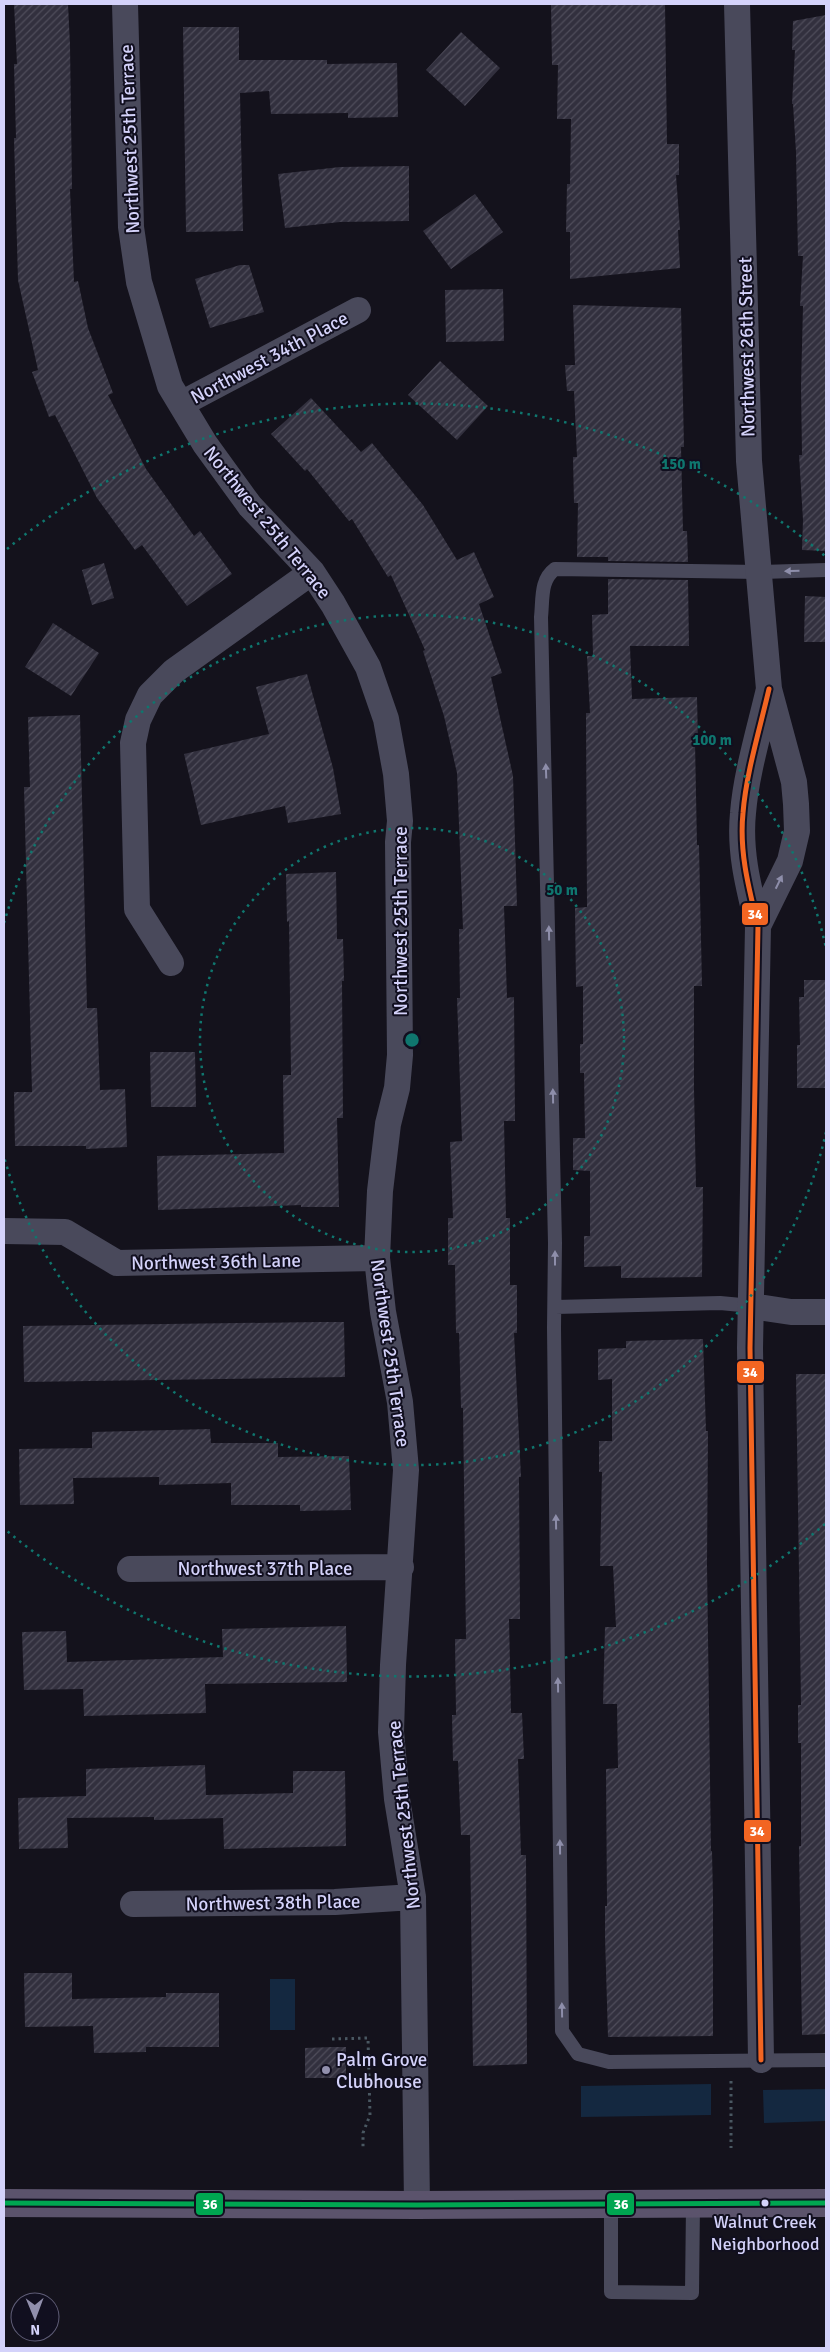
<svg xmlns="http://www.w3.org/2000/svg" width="830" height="2352" font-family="Signika,sans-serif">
	<defs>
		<pattern id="building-hatch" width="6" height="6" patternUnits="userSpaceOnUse" patternTransform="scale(1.25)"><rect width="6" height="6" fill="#32303e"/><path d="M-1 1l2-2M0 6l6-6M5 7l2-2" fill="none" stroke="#4f4d5b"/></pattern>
	</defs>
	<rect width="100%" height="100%" fill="#14121c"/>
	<path fill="#142840" d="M270,1979H295V2030H270Z
		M711,2084V2115L581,2117V2086Z
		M826,2089V2121L764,2123L763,2090Z"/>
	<path fill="url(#building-hatch)" d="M14,4H68L70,45L72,189H70L74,282L78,281L88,328L113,393L108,395L146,469L194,536L200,531L232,574L187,606L142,545L135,550L97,498L55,415L49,417L32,372L38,370L18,280L14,138H16L14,64H17Z
		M551,4H665L667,144H679V175H676L680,230H678L680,268L570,279V232H566L567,184H570L571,119H557L558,65H552Z
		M826,15V551L802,550L803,520L799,455H802L801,386L803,306H800L803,256H798L796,152L793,104H792L795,50H792L793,21Z
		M183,27H239V60H327V64L397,63L398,117L348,118V113L271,114L269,91L240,93L243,231L186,232Z
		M461,32L500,68L465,106L426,70Z
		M409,166V221L340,222L285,228L278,174L340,167Z
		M475,194L503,232L451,269L423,231Z
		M240,265H249L264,312L210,328L195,279Z
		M503,289L504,341L446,342L445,290Z
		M573,305L681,308L684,447H681L683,531H687L688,562L608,561V557H577L578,503H574L573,457H577L574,391H567L565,365H575Z
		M440,361L488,406L457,440L408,395Z
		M311,398L361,452L372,443L423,505L457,560L474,552L494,597L479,604L502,673L491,677L513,776L517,906H504L507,998L514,997L515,1121H504L506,1218H510V1285H517V1333H514L521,1477H519L520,1619H509L511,1713H522L524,1759H518L521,1855H526L527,2064L473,2066L470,1835H461L458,1761H453L452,1715H456L455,1639H466L463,1408H461L459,1333H456L455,1265H448V1218H453L450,1142L462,1141L457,998H460L459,929H463L457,773L444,716L423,651L425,650L391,575L388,577L352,519L349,521L307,469L305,471L271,434Z
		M104,563L114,598L92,605L82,570Z
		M608,579L688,580L689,646H630L632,699L697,697L698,742H695L697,845H699L702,986H694V1089L696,1187H703L702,1277L621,1278V1266L584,1267V1236H590V1171L573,1170V1138H585L584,1073H580V1044H583V986L576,987L575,908L587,907L586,713H590L587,656H593L592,615L608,614Z
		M805,596L826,597V642H804Z
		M53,623L99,653L71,696L25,667Z
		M307,674L333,768L341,814L288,823L285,806L201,825L184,754L269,734L256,687Z
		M80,715L87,1008H97L100,1090L125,1089L127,1147L86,1149V1146H15L14,1092H32L24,787H30L28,717Z
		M336,872L337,939H343L344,981H342L343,1118H337L339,1207H301V1205L158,1210L157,1156L284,1153L283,1075H291L289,921L287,922L286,874Z
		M804,980H826V1088H797V1045H800L799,997H804Z
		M150,1052H195L196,1107H151Z
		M319,1322H344L345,1377L24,1382L23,1326Z
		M703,1339L706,1431H708L707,1565L711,1851H712L713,1897V2036L608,2037L605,1937V1906H607L606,1769L618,1768L617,1704H603L605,1627H616L613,1566H600L602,1472H599V1441H612V1379L598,1380V1349L626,1348V1341Z
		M796,1374H826V2034L802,2035L799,1846H801V1743H798V1705H801Z
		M210,1429L211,1443H278V1457L349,1456L351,1510L300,1511V1505H231V1483L159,1485V1477L73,1478L74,1504L20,1505L19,1449L92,1448V1432Z
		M346,1626L347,1682L205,1684L206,1713L84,1716L83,1689L24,1690L22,1632L66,1631L67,1662L223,1657L222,1629Z
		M205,1765L206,1795L293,1793V1771H345L346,1846L224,1849L223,1818L154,1820V1817L67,1818L68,1848L19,1849L18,1798L86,1796V1769Z
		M24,1973H72V1999L166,1997V1993H219V2047H146V2052L94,2053L93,2026L25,2027Z
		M332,2047H346V2078H305V2048Z"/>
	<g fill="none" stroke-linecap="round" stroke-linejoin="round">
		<path stroke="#4a5862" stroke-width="3" stroke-dasharray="2.5 4" stroke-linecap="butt" d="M332,2039L368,2038L370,2115L363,2133V2149
			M731,2081V2148"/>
		<path stroke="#49495b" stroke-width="14" d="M826,570L759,572L555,569C540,580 543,599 541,617L555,1243L554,1328L562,2031L578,2054L609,2062L826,2060
			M555,1307L720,1303L752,1306
			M611,2204V2292L692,2293L693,2204"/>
		<path stroke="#49495b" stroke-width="26" d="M125,4L131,227L139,282L170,386L205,444L250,506L312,572L333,604L368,667L386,719L396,774L400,821L398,842L400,1055L397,1088L388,1124L380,1191L377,1258L383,1312L400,1402L406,1470L393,1665L391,1732L397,1799L413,1897L417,2205
			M737,4L749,461L769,689L794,782L796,804L797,831L790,861L758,926
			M181,404L358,310
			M171,963L137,909L133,743L138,720L150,695L174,671L312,572
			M4,1231L65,1232L117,1263L377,1258
			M752,1306L791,1312H826
			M130,1569L401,1567
			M133,1904L335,1902L413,1897
			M761,2060L750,1348L758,926C749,889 739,852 743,813C746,774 760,728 769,689"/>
		<path stroke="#5b536c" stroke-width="28" d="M4,2203L417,2205L826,2203"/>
		<g stroke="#110f1f" stroke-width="9">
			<path id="bus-1" d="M4,2203L417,2205L826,2203"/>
		</g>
		<g stroke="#110f1f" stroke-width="9">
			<path id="bus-2" d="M761,2060L750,1348L758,926C749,889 739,852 743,813C746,774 760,728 769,689"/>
		</g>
		<use href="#bus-1" stroke="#00a651" stroke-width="5"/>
		<use href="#bus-2" stroke="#f26522" stroke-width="5"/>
	</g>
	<defs><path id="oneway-solid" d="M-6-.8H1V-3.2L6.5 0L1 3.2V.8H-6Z" transform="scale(1.25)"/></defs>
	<g fill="#8e8eaa">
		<use href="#oneway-solid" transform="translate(792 571) rotate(178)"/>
		<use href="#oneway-solid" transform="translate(546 771) rotate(-92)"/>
		<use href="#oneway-solid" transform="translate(779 882) rotate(-64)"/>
		<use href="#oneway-solid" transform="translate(549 933) rotate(-91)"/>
		<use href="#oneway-solid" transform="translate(553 1096) rotate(-91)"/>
		<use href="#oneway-solid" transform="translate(555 1258) rotate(-90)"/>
		<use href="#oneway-solid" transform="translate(556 1522) rotate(-91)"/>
		<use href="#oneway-solid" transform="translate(558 1685) rotate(-91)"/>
		<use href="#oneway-solid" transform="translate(560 1847) rotate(-91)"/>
		<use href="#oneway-solid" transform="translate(562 2010) rotate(-91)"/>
	</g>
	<g fill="none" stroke="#0f766e" stroke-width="2.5" stroke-dasharray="2.5 5">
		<circle cx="412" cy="1040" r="212"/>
		<path d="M826 1132A424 424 0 0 1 4 1157M4 923A424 424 0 0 1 826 948"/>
		<path d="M825 1524A636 636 0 0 1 7 1531M7 549A636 636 0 0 1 825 556"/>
	</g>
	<circle fill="#918fac" stroke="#110f1f" stroke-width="2" cx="326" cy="2070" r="5"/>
	<circle fill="#d4d2fa" stroke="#110f1f" stroke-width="2" cx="765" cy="2203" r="4.5"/>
	<g text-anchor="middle" stroke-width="4" stroke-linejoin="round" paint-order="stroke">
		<g font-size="18" fill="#d4d2fa" stroke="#110f1f">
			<text x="765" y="2228">Walnut Creek<tspan x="765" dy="22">Neighborhood</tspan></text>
		</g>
		<g font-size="19" fill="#d4d2fa" stroke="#110f1f">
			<text transform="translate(129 139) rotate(-92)" y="7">Northwest 25th Terrace</text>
			<text transform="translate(746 347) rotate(-91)" y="7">Northwest 26th Street</text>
			<text transform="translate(269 357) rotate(-28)" y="7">Northwest 34th Place</text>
			<text transform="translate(268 522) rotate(51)" y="7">Northwest 25th Terrace</text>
			<text transform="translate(400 921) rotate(-90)" y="7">Northwest 25th Terrace</text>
			<text transform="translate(216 1261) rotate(-1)" y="7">Northwest 36th Lane</text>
			<text transform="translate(391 1353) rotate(82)" y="7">Northwest 25th Terrace</text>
			<text x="265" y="1575">Northwest 37th Place</text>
			<text transform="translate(403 1815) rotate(-96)" y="7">Northwest 25th Terrace</text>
			<text transform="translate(273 1902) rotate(-1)" y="7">Northwest 38th Place</text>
		</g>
		<g font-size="19" fill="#d4d2fa" stroke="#110f1f" text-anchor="start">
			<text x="336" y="2066">Palm Grove<tspan x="336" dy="22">Clubhouse</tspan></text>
		</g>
	</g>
	<circle cx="412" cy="1040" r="8" fill="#0f766e" stroke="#110f1f" stroke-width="2.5"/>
	<g font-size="15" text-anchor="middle" font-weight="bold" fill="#0f766e" stroke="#110f1f" stroke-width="4" stroke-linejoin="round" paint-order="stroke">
		<text x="681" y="469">150 m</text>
		<text x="712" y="745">100 m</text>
		<text x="562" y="895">50 m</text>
	</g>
	<g stroke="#110f1f" stroke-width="2">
		<rect x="741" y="902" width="28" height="24" rx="5" fill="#f26522"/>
		<rect x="736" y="1360" width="29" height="24" rx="5" fill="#f26522"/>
		<rect x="743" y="1819" width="29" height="24" rx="5" fill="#f26522"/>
		<rect x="195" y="2192" width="29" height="24" rx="5" fill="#00a651"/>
		<rect x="606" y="2192" width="29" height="24" rx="5" fill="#00a651"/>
	</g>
	<g font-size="14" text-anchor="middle" font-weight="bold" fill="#fff">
		<text x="755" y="919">34</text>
		<text x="750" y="1377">34</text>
		<text x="757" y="1836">34</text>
		<text x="210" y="2209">36</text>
		<text x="621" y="2209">36</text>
	</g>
	<rect width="830" height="2352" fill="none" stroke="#d4d2fa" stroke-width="10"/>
	<g transform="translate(35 2317) rotate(179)"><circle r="24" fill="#110f1f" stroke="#5f5d77"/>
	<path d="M0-4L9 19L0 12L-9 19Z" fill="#918fac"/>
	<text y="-8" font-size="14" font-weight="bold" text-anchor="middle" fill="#d4d2fa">N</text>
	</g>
</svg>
